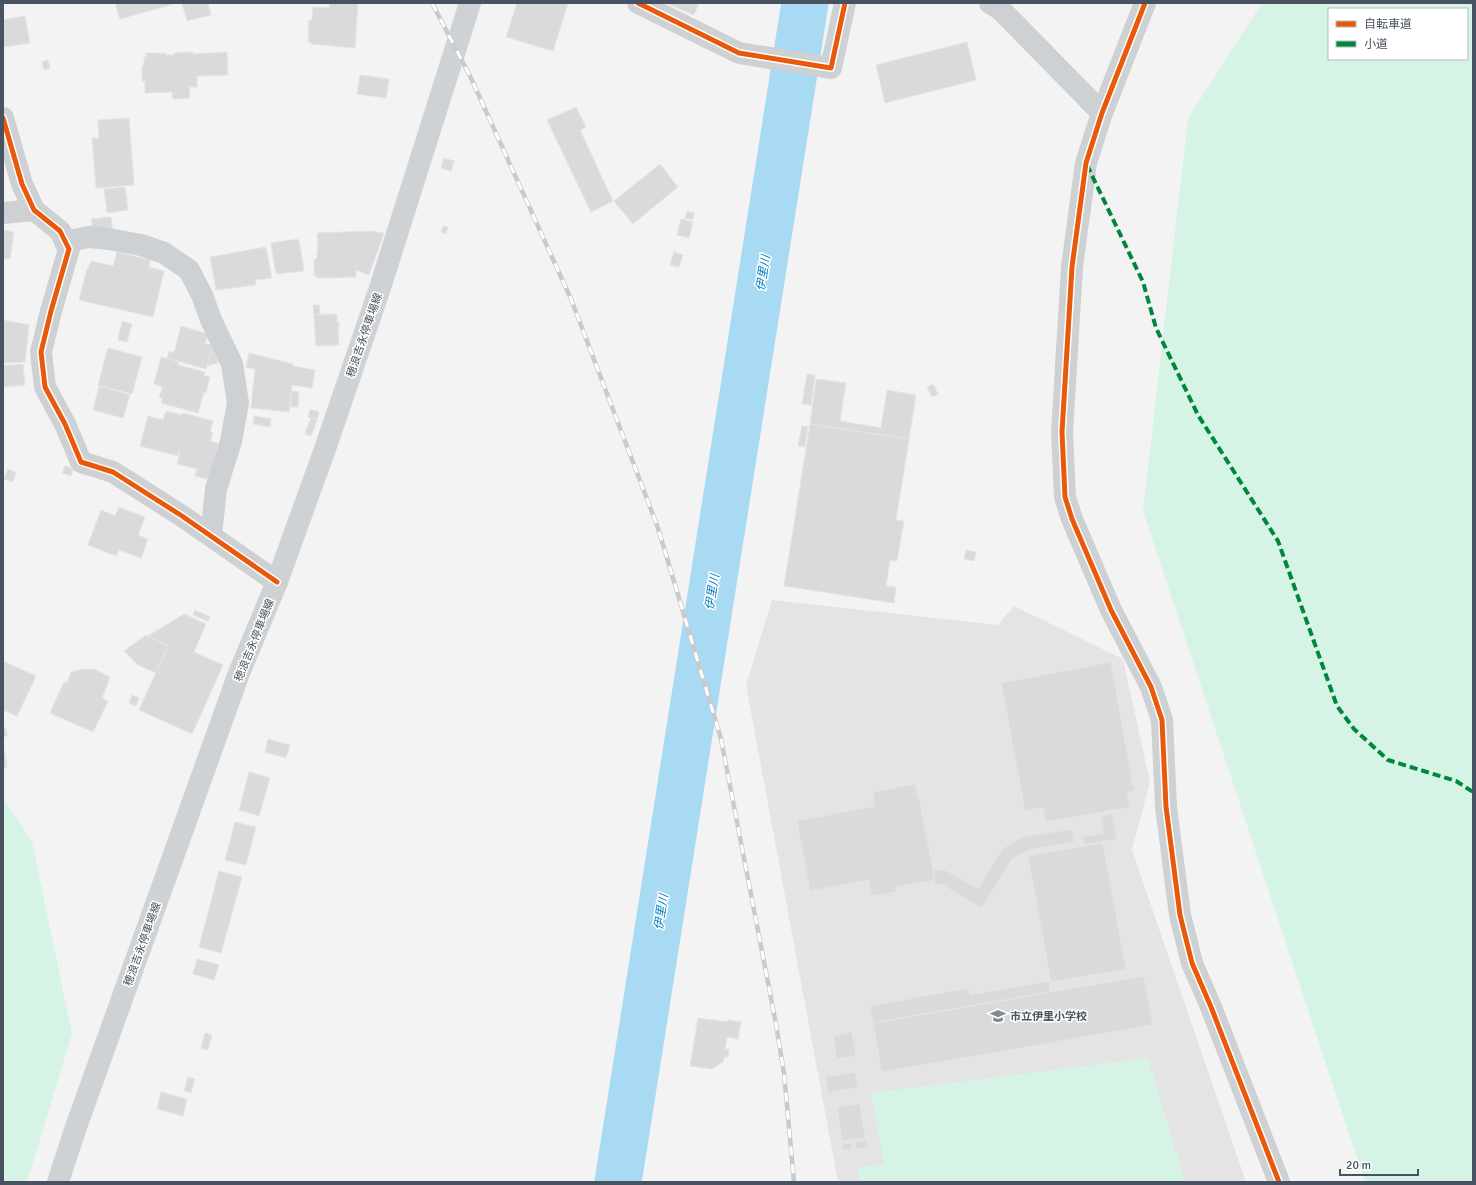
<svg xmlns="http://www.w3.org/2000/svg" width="1476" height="1185" font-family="Signika,'Noto Sans JP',sans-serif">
	<rect width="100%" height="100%" fill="#f3f3f3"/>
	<path fill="#e4e4e5" d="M772,600L998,625L1014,606L1123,659L1150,782L1132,850L1246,1182H838L746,685Z"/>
	<path fill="#d6f4e5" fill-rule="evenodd" d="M1262,3H1473V1182H1365L1143,511L1188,118ZM1329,9H1467V59H1329Z
		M3,798L32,841L72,1034L27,1182H3Z
		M1148,1058L1185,1182H860L858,1168L884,1164L871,1093Z"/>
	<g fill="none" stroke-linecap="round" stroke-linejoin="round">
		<path stroke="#a8daf4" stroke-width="47" d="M618,1182L805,3"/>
	</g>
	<path fill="#dadadc" stroke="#e4e4e5" d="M115,3H177L120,19Z
		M182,3H208L211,15L187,21Z
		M330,3H358L355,48L311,44V42H308L309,20H312L313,7L329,8Z
		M517,3H568L553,51L506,37Z
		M666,3H699L694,15Z
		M25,16L30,43L3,47V20Z
		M967,42L976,80L885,103L876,65Z
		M193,52V54L227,52L228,75L197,76V87H189L190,98L173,99L172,92L145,93V81L142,82V65H144V57H146V53H166V55H174V53Z
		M48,60L50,68L44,70L42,62Z
		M360,75L389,79L386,98L357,94Z
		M576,107L586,127L580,130L613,201L591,212L547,120Z
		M129,118L134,185L96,188L92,138H99L98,120Z
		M444,158L454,161L451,171L441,168Z
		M660,164L678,187L633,224L614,201Z
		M125,187L128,210L107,213L104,189Z
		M687,211L695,213L692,220L685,218Z
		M111,217L113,236L94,238L91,219Z
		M681,219L693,222L689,238L677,235Z
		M443,226L448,227L446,234L441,232Z
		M3,230L14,232L10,259L3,258V259Z
		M372,231L384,233L369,275L356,270V277L317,278V276H314V259H317V250H318L317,233Z
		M298,239V241L299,240L304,271L276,274L271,243Z
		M266,247L272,278L255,280L256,285L216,290L210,257Z
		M117,252L150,260L149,267L164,271L153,317L79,300L87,269H88L91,261L113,266Z
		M674,252L683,255L679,267L670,265Z
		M313,305H319L320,314L314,315Z
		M337,314V322H339V330H338L339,345L316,346L314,315Z
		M3,320L29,325L25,362L3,363Z
		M122,321L132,324L127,342L118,340Z
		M181,326L208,334L205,344L213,345L206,369L167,358L169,351L174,353Z
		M213,345L218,363L207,366Z
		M108,348L142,357L132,394L98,385Z
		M249,353L293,364V366L315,370L312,388L292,385L289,412L251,408L255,369L246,367Z
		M161,357L179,362L178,365L205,372L204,376L210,377L206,393L204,392L198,413L161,403L163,398L159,397L163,387L154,384Z
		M23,364L25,385L3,387V366Z
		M807,374L815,375L811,405L802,404Z
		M816,379L846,383L840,421L881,428L887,390L916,395L909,439L810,424Z
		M933,384L938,394L932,397L927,387Z
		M99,386L130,395L123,418L93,410Z
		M292,391L299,392L298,407H290Z
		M310,409L319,412L317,420L308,417Z
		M166,411L182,415L183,413L213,421L210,432L213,433L210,441L218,443L211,480L195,476L197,469L177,464L180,452L179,451L178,456L140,446L148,416L163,420Z
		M254,416L271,419L270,427L253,424Z
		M311,418L317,420L311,436L305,434Z
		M810,424L909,439L896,520L904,521L897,561L890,560L886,586L896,587L894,603L784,586Z
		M802,426L808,427L805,447L798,446Z
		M65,466L73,469L71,476L62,473Z
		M8,469L16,473L13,482L4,479Z
		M119,507L145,517L138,535L148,539L141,558L119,550L116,556L88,545L101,510L115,516Z
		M966,550L976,552L974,561L964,559Z
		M195,610L210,617L208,621L193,615Z
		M184,614L206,624L194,652L223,665L192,734L139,710L168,646L148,636Z
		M146,635L168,646L156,673L138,665L124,651Z
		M3,661L36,676L17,716L3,710Z
		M1111,662L1134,791L1127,792L1130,807L1046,822L1043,807L1025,811L1001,683Z
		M83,669H94L110,677L102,698L108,701L93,732L50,713L64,682L67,683L71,672Z
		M132,695L139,698L136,706L129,703Z
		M3,729H6L7,736L3,737Z
		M268,739L290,745L286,758L265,752Z
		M3,742L7,767L3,768Z
		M249,772L270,778L259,816L239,810Z
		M915,784L918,798H919L935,880L895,887L896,892L872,896L869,880L810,891L797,821L875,806L873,792Z
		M1112,814L1117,839L1084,845L1082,837L1104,833L1101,816Z
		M235,822L256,827L246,865L225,860Z
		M1072,829L1074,842L1028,850L1012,859L982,908L941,884H935L932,870H945L978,889L1002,849L1023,837Z
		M1103,843L1126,969L1051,982L1028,856Z
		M219,871L242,877L221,953L199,947Z
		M197,959L219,965L214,980L193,974Z
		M1144,976L1153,1025L882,1072L873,1023Z
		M1049,981L1050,992L873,1023L870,1006L968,988L970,995Z
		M698,1018L728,1022V1020L741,1022L738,1039L727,1037L725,1049H729L728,1057H724V1061L712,1069L690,1066Z
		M852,1032L856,1056L837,1059L833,1036Z
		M205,1033L212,1035L208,1050L201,1048Z
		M855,1072L858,1087L828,1093L825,1077Z
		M188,1077L195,1079L191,1093L184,1091Z
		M161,1092L187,1099L183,1116L157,1109Z
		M860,1104L865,1138L842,1141L837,1107Z
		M866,1140L868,1147L856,1149L855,1142Z
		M851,1143L852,1149L843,1150L842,1144Z"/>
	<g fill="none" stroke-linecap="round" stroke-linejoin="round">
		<path stroke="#ced1d4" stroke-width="22" d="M638,3L739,53L831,68L845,3
			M990,3L1000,9L1102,113
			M1145,3L1102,113L1086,163L1072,267L1062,432L1065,497L1072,519L1111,610L1151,687L1162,720L1166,807L1180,915L1192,963L1211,1007L1279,1182
			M3,118L22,184L34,210L60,231L69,249L51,311L41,352L45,387L65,424L81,462L113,472L182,516L277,582
			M3,213L34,210
			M65,242L89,237L109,239L141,245L164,253L189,270L202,295L211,320L232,364L238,403L231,441L216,489L211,536"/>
		<path stroke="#cfd2d5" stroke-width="22" d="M58,1182L76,1127L239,673L277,582L325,449L379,291L470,3"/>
		<g stroke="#c8cacc" stroke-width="4.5">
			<path id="rail" d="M432,3L470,76L571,299L658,528L721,739L776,1024L784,1073L794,1182"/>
		</g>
		<use href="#rail" stroke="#fff" stroke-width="3" stroke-dasharray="9" stroke-linecap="butt"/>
		<path stroke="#00873e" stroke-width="4" stroke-dasharray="8 4" stroke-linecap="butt" d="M1087,165L1143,282L1156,328L1198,415L1278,541L1337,706L1354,729L1388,760L1456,781L1473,792"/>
		<g stroke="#fff" stroke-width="8">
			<path id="cycleway" d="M638,3L739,53L831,68L845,3
				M1145,3L1102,113L1086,163L1072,267L1062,432L1065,497L1072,519L1111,610L1151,687L1162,720L1166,807L1180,915L1192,963L1211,1007L1279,1182
				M3,118L22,184L34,210L60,231L69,249L51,311L41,352L45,387L65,424L81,462L113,472L182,516L277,582"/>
		</g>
		<use href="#cycleway" stroke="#e8590c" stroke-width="5"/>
	</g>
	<defs>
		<g id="school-bare" transform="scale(1.2)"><path d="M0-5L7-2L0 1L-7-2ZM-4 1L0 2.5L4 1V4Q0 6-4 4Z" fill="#848a94" stroke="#fff" stroke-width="2.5" paint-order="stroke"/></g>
	</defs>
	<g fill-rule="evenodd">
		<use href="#school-bare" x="998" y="1016"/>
	</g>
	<g text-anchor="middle" stroke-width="3" stroke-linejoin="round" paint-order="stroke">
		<g font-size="11" fill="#485261" stroke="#fff">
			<text transform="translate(364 335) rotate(-71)" y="4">穂浪吉永停車場線</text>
			<text transform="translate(254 640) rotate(-68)" y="4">穂浪吉永停車場線</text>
			<text transform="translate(142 944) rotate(-70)" y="4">穂浪吉永停車場線</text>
		</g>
		<g font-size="11" font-weight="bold" fill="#485261" stroke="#fff" text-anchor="start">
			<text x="1010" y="1020">市立伊里小学校</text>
		</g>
		<g font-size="12" font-style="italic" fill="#007cbc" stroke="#fff">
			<text transform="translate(763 273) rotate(-81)" y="4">伊里川</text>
			<text transform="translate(712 592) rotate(-81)" y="4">伊里川</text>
			<text transform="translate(661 912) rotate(-81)" y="4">伊里川</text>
		</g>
	</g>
	<rect width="1476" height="1185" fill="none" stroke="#485261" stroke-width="8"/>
	<rect x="1328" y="8" width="140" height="52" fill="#ffffff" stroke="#b6bac0"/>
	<rect x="1336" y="21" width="20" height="6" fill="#e8590c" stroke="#b6bac0"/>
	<text x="1364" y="28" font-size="12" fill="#485261">自転車道</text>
	<rect x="1336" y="41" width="20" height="6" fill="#00873e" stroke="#b6bac0"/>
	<text x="1364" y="48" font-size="12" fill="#485261">小道</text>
	<path d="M1340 1169v6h78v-6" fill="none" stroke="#485261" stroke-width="2"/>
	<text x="1346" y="1169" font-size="12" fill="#485261" stroke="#ffffff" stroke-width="3" paint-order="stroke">20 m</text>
</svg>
